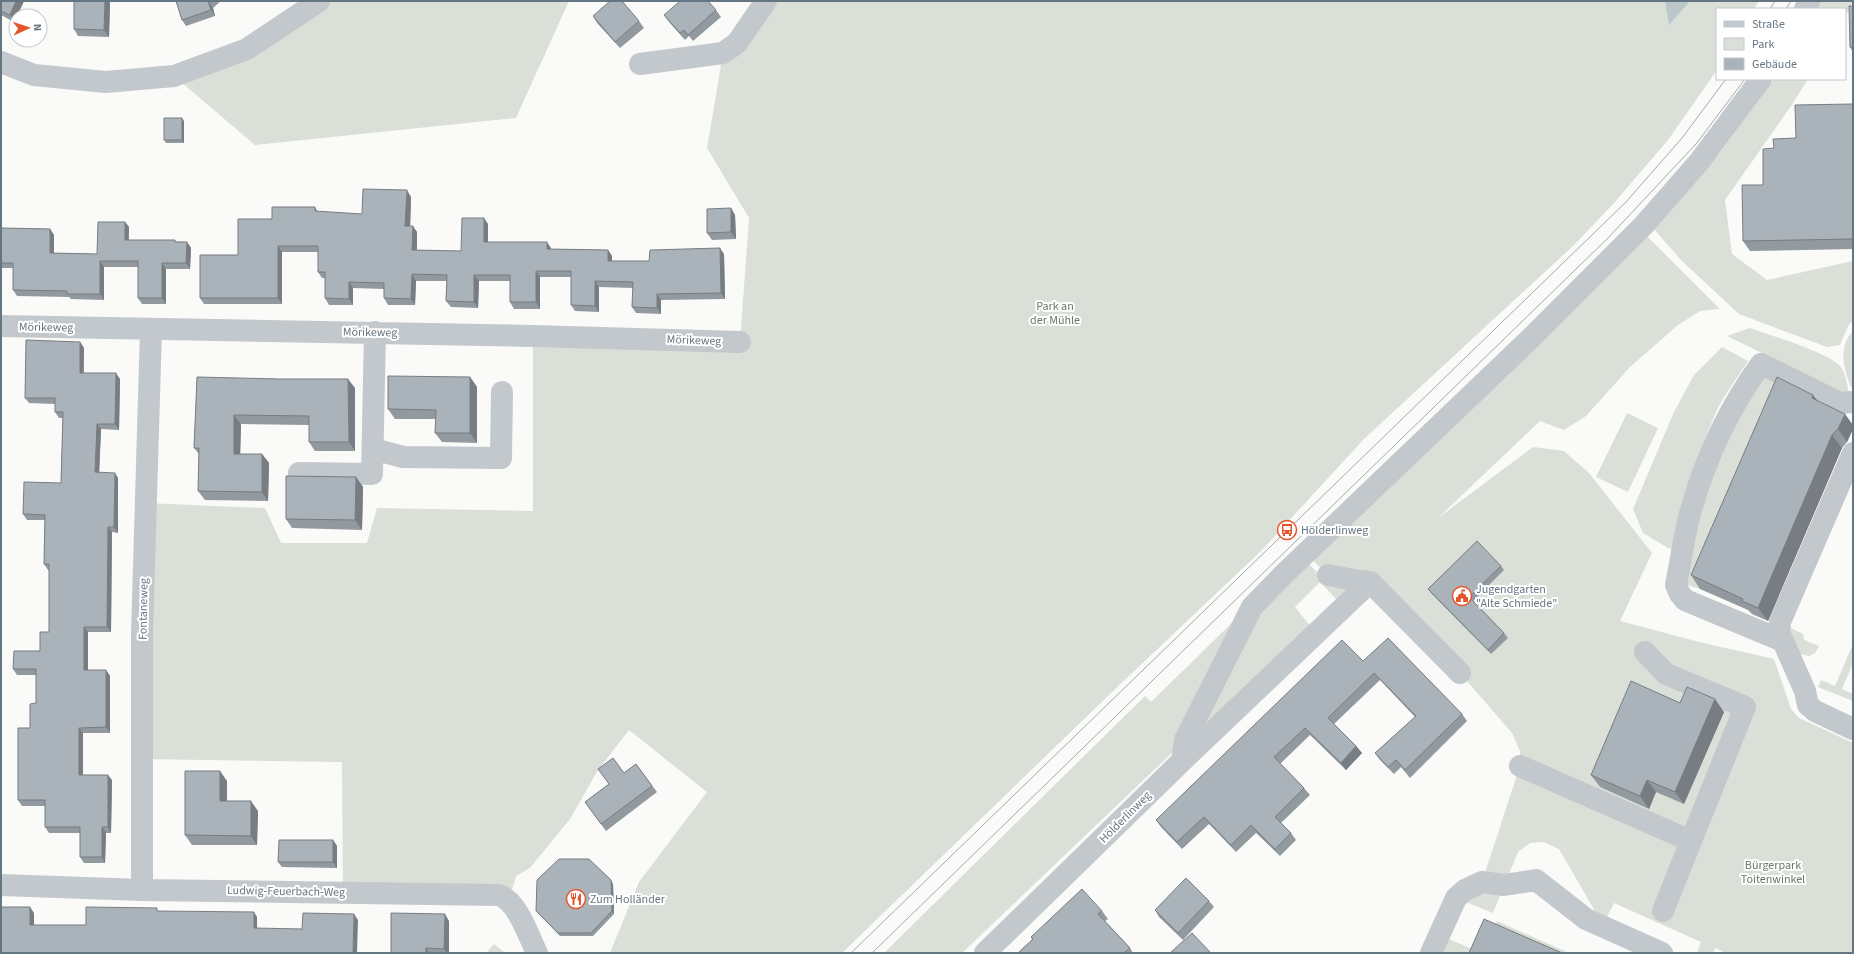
<svg xmlns="http://www.w3.org/2000/svg" width="1854" height="954" font-family="'Source Sans 3',sans-serif">
	<rect width="100%" height="100%" fill="#fafaf8"/>
	<path fill="#dadfd7" d="M319,1H569L516,118L255,145L174,76Z
		M766,1H1759L1754,9H1717V70L1668,140L1614,203L1574,245L1364,439L1261,551L1111,693L842,953H610L639,882L707,792L629,730L598,770L570,819L530,868L516,876L509,900L343,892L342,762L141,759L145,503L265,508L281,543H367L377,508L533,511V336L740,342L749,218L707,148L723,53Z
		M1819,1H1853L1845,17V9H1815Z
		M1774,79H1808L1791,106L1725,200L1732,254L1767,280L1853,261V320L1848,326L1840,345L1827,347L1739,314L1682,261L1652,227L1719,154Z
		M1645,234L1720,309L1700,311L1678,325L1630,367L1586,416L1564,430L1540,421L1438,518L1533,447L1564,451L1589,473L1652,553L1620,621L1699,642L1774,659L1791,709L1799,718L1853,743V953H1726L1715,948L1713,953H1697L1701,942L1614,903L1607,917L1595,911L1559,849L1543,842L1530,843L1518,852L1493,913L1456,898L1482,882L1520,766V751L1512,733L1460,673L1370,582L1328,575L1305,553Z
		M1750,328C1769,335 1830,353 1841,367C1846,373 1847,388 1850,396L1727,336Z
		M1853,331V391C1844,373 1837,347 1853,331Z
		M1722,347L1748,361C1738,377 1726,392 1718,408C1697,453 1685,500 1674,549L1668,548L1643,533L1633,509L1674,412L1694,375Z
		M1765,378L1787,389L1700,589L1685,584C1689,561 1692,535 1699,512C1710,478 1741,402 1765,378Z
		M1627,413L1658,428L1628,492L1596,477Z
		M1305,560L1325,580L1357,587L1339,602L1320,582L1295,607L1312,628L1195,743L1255,608Z
		M1243,612L1175,750L962,953H884L1145,696L1151,702Z
		M1789,627L1803,634L1804,640L1819,646L1815,653L1809,656L1800,654Z
		M1853,644V663L1842,689L1853,694V701L1818,687L1821,680L1835,686Z
		M1497,921L1569,953H1534L1489,936Z
		M1446,938L1482,953H1439Z
		M494,944L504,952L505,953H486Z"/>
	<path fill="#bbc7cb" d="M1665,1H1690L1669,25Z"/>
	<g fill="none" stroke-linecap="round" stroke-linejoin="round">
		<path stroke="#c3c8cc" stroke-width="22" d="M1805,9L1809,1
			M1,62L34,75L106,82L174,76L247,49L319,1
			M640,64L723,53L737,43L766,1
			M1,326L533,336L740,342
			M373,449L403,457L501,458L502,392
			M1853,453L1780,622L1779,632L1805,691L1808,705L1815,711L1853,729
			M299,473L372,474L375,332
			M1328,575L1359,581L1370,582L1460,673
			M1783,641L1685,600L1680,594L1676,585C1681,561 1684,534 1691,510C1706,457 1729,408 1761,364L1840,403L1853,402
			M1182,761L1185,740L1252,607L1284,574L1533,336L1643,226L1699,162L1761,79
			M1520,766L1691,841L1745,707L1666,674L1645,652
			M1,885L142,890L499,895C518,902 528,935 537,953
			M142,890V634L151,329
			M1663,911L1691,841
			M985,953L1182,761L1370,582
			M1431,953L1456,898L1465,890L1482,882L1504,885L1536,880L1586,919L1662,953"/>
		<path stroke="#a2aab0" stroke-width="1" d="M1770,9L1775,1
			M1786,9L1791,1
			M851,953L1626,202L1682,138L1726,79
			M872,953L1608,238L1696,144L1745,79"/>
	</g>
	<path fill="#929a9f" d="M1,1H24L17,16H16L14,22L1,15Z
		M74,1H109L110,3L109,37L78,36L74,29Z
		M176,1H221L213,8L215,16L186,26L182,20Z
		M1853,6V52L1850,47Z
		M716,10L721,17L693,41L689,36L685,40L669,22L664,15Z
		M593,16L639,21L644,28L620,48L597,23Z
		M1853,104V249L1750,251L1743,241L1763,185L1774,148L1796,138Z
		M184,121V143H166L164,140Z
		M411,197L410,226L417,232V250L461,251L488,224V242L551,248V249L608,250L612,256V261H649L724,254L725,299L661,300V314L636,313L632,307L633,288L599,287V312L575,311L571,305V277H540V309H514L510,302V281H479L478,308L451,307L446,301L447,281H416L415,305H388L384,298V289L353,288V305H329L325,298V278H322L318,272V252H282V304H204L200,298L238,255L272,219L315,207L318,212L362,214Z
		M731,208L735,215L736,239L712,240L707,233Z
		M125,222L129,227V240L187,242L191,248L190,269H166V304H142L138,298V267H104V300L71,299L69,297L17,296L13,290V268H1V228L50,229L54,235V253L97,254Z
		M80,342L84,348V373L120,379L119,430L101,429L99,472L118,478V533L112,532L111,632H88V670H106L110,676V733H83V775L112,780L111,833H106L105,863H84L80,857V833H49L45,827V806H22L18,800L30,728L36,703V675H17L13,669L40,651L49,632V570H48L44,564L45,520H27L23,514L61,483L63,418H59L55,412V404L29,403L25,398Z
		M197,377L355,388V451H315L309,442V425L241,424L240,454H262L269,463L268,501L205,500L198,491L199,454L194,448Z
		M470,377L477,387V443L442,442L435,433L436,419H395L388,409Z
		M1817,401L1853,425V429L1847,442L1842,448L1768,621L1752,614L1748,610L1700,589L1691,575Z
		M356,477L363,487L362,530L292,528L286,519Z
		M1501,566L1504,570L1473,601L1504,633L1508,638L1491,654L1431,593L1428,589Z
		M1363,661L1462,714L1467,721L1410,778L1401,767L1394,774L1380,760L1375,753L1415,717L1380,680L1334,724L1356,746L1362,753L1346,770L1310,735L1280,764L1304,788L1310,795L1281,823L1291,833L1296,840L1280,856L1256,833L1236,852L1209,824L1182,849L1161,827L1156,820Z
		M1680,703L1724,712L1684,804L1656,792L1649,809L1600,787L1591,775Z
		M636,764L657,792L606,831L585,802Z
		M227,781V801L258,811L257,845H192L185,835Z
		M333,840L337,846V868L282,867L278,862Z
		M613,884L614,914L593,936H560L539,914L536,911Z
		M1209,901L1214,907L1183,940L1159,917L1155,910Z
		M1102,911L1108,919L1105,921L1130,948L1133,953H1018L1032,940L1031,937Z
		M449,921V953H391Z"/>
	<path fill="#777d82" d="M16,1H24L17,16H16V18L14,22L10,15Z
		M105,1H109L110,3L109,37L104,30Z
		M208,1L213,8L215,16L211,10Z
		M182,118L184,121V143L182,140Z
		M407,190L411,197L410,232L405,226Z
		M731,208L735,215L736,239L731,232Z
		M484,218L488,224V248L484,242Z
		M125,222L129,227L128,246L125,240Z
		M413,226L417,232V256L412,250Z
		M50,229L54,235V259L50,253Z
		M187,242L191,248L190,269L186,263Z
		M547,242L551,248V255L547,249Z
		M278,246L282,252V304L278,298Z
		M720,248L724,254L725,299L721,293Z
		M608,250L612,256V267L608,261Z
		M100,261L104,267V300L100,294Z
		M162,263L166,269V304L162,298Z
		M536,271L540,277V309L536,302Z
		M412,274L416,281L415,305L411,299Z
		M474,275L479,281L478,308L474,302Z
		M595,281L599,287V312L595,306Z
		M349,282L353,288V305L349,299Z
		M657,294L661,300V314L657,308Z
		M80,342L84,348L83,378L80,373Z
		M116,373L120,379L119,430L115,424Z
		M470,377L477,387V443L470,433Z
		M348,379L355,388V451L349,442Z
		M1813,395L1823,408L1812,398Z
		M1845,414L1853,425V429L1847,442L1838,429Z
		M234,415L241,424L240,463L234,454Z
		M97,424L101,429L99,478L95,472Z
		M1832,435L1842,448L1768,621L1758,608Z
		M262,454L269,463L268,501L262,492Z
		M115,473L118,478V533L114,527Z
		M356,477L363,487L362,530L355,520Z
		M108,527L112,532L111,632L107,627Z
		M84,627L88,632V676L84,670Z
		M106,670L110,676V733L106,727Z
		M1715,699L1724,712L1684,804L1675,792Z
		M79,728L83,733V780L79,775Z
		M1356,746L1362,753L1346,770L1341,763Z
		M220,771L227,781V810L220,801Z
		M108,775L112,780L111,833L108,827Z
		M1647,780L1656,792L1649,809L1640,796Z
		M251,801L258,811L257,845L251,836Z
		M102,827L106,833L105,863L102,857Z
		M333,840L337,846V868L333,862Z
		M611,880L613,884L614,914L612,911Z
		M30,907L34,913V930L30,925Z
		M254,912L257,917V933L254,928Z
		M354,914L358,920L357,953H353Z
		M445,914L449,921V953H447L444,949Z
		M426,948L429,953H426Z"/>
	<path fill="#aab3b9" stroke="#777d82" d="M1,1H16L10,15L1,11Z
		M74,1H105L104,30L74,29Z
		M176,1H208L211,10L182,20Z
		M610,1H622L639,21L615,42L593,16Z
		M680,1H708L716,10L688,35L684,30L680,33L664,15Z
		M1849,6H1853V47H1850Z
		M1853,104V239L1743,241L1742,185H1763V149L1774,148L1773,139L1796,138L1795,105Z
		M164,118H182V140H164Z
		M363,189L407,190L405,226H413L412,250L461,251L462,218H484V242H547V249L608,250V261H649L650,250L720,248L721,293L657,294V308L632,307L633,282L595,281V306L571,305V271H536V302H510V275H474V302L446,301L447,275L412,274L411,299L384,298V283L349,282V299L325,298V272H318V246H278V298H200V255H238V219H272V207H315V211L362,214Z
		M731,208V232L707,233V209Z
		M98,222H125V240H175V242H187L186,263H162V298H138V261H100V294H67V291L13,290V263H1V228L50,229V253L97,254Z
		M26,340L80,342V373H116L115,424H97L95,472L115,473L114,527H108L107,627H84V670H106V727L79,728V775H108V827H102V857H80V827H45V800H18V728H30V704L36,703V669H13L14,651H40V632H49V564H44L45,515L23,514L24,482L61,483L63,412H55V398H25Z
		M388,376L470,377V433H435L436,410L388,409Z
		M197,377L280,379H348L349,442H309V416L234,415V454H262V492L198,491L199,448H194Z
		M1777,377L1813,395L1812,398L1845,414L1838,429L1832,435L1758,608L1742,601L1743,599L1691,575Z
		M286,476L356,477L355,520L286,519Z
		M1477,541L1501,566L1469,597L1504,633L1488,650L1428,589Z
		M1388,638L1462,714L1405,770L1396,760L1388,767L1375,753L1416,716L1374,673L1328,718L1356,746L1341,763L1305,728L1274,757L1304,788L1275,817L1291,833L1275,849L1251,825L1231,845L1204,817L1177,842L1156,820L1342,640L1363,661Z
		M1631,681L1680,703L1687,687L1715,699L1675,792L1647,780L1640,796L1591,775Z
		M613,758L624,773L636,764L652,786L601,824L585,802L609,784L598,769Z
		M185,771H220V801H251V836L185,835Z
		M279,840H333V862H278Z
		M559,859H589L611,880L612,911L591,933H558L536,911L537,880Z
		M1186,878L1209,901L1178,933L1155,910Z
		M1082,889L1102,911L1098,914L1130,948L1124,953H1018L1033,939L1031,937Z
		M1,907H30V925H86V907L157,908V911L254,912V928L302,929L303,913L354,914L353,953H1Z
		M391,913L445,914L444,949L426,948V953H391Z
		M1484,919L1562,953H1469Z
		M1192,933L1210,952L1208,953H1170Z"/>
	<defs>
		<g id="bus-ring" transform="scale(1)"><circle r="9.5" fill="#fff" stroke="#e4572e" stroke-width="1.5"/><path d="M-5-6H5V4H4V6H2V4H-2V6H-4V4H-5ZM-3.5-4V0h7V-4ZM-3.5 1.2v1.5H-2V1.2ZM2 1.2v1.5H3.5V1.2Z" fill="#e4572e"/></g>
		<g id="civic-ring" transform="scale(1)"><circle r="9.5" fill="#fff" stroke="#e4572e" stroke-width="1.5"/><path d="M-.6-6.5H3V-4.5H.6V-3L4-1V1h2V6H-6V1h2V-1L-.6-3ZM-1.2 2.5V6h2.4V2.5Z" fill="#e4572e"/></g>
		<g id="restaurant-ring" transform="scale(1)"><circle r="9.5" fill="#fff" stroke="#e4572e" stroke-width="1.5"/><path d="M-5-6h1v4h1v-4h1v4h1v-4h1v5L-1.5 .5V6h-2V.5L-5-1ZM5-6V6H3V1.5H1.5Q1.5-4 5-6Z" fill="#e4572e"/></g>
	</defs>
	<g fill-rule="evenodd">
		<use href="#bus-ring" x="1287" y="530"/>
		<use href="#civic-ring" x="1462" y="596"/>
		<use href="#restaurant-ring" x="576" y="899"/>
	</g>
	<g text-anchor="middle" stroke-width="4" stroke-linejoin="round" paint-order="stroke">
		<g font-size="12" fill="#687a64" stroke="#fff">
			<text x="1055" y="310">Park an<tspan x="1055" dy="14">der Mühle</tspan></text>
			<text x="1773" y="869">Bürgerpark<tspan x="1773" dy="14">Toitenwinkel</tspan></text>
		</g>
		<g font-size="12" fill="#657683" stroke="#fff">
			<text transform="translate(46 327) rotate(1)" y="4">Mörikeweg</text>
			<text transform="translate(370 332) rotate(1)" y="4">Mörikeweg</text>
			<text transform="translate(694 340) rotate(2)" y="4">Mörikeweg</text>
			<text transform="translate(143 609) rotate(-89)" y="4">Fontaneweg</text>
			<text transform="translate(1125 817) rotate(-45)" y="4">Hölderlinweg</text>
			<text transform="translate(286 891) rotate(1)" y="4">Ludwig-Feuerbach-Weg</text>
		</g>
		<g font-size="12" fill="#657683" stroke="#fff" text-anchor="start">
			<text x="1301" y="534">Hölderlinweg</text>
			<text x="1476" y="593">Jugendgarten<tspan x="1476" dy="14">"Alte Schmiede"</tspan></text>
			<text x="590" y="903">Zum Holländer</text>
		</g>
	</g>
	<rect width="1854" height="954" fill="none" stroke="#657683" stroke-width="4"/>
	<rect x="1716" y="8" width="130" height="72" fill="#ffffff" stroke="#c1c8cd"/>
	<rect x="1724" y="21" width="20" height="6" fill="#c3c8cc" stroke="#c1c8cd"/>
	<text x="1752" y="28" font-size="12" fill="#657683">Straße</text>
	<rect x="1724" y="38" width="20" height="12" fill="#dadfd7" stroke="#c1c8cd"/>
	<text x="1752" y="48" font-size="12" fill="#657683">Park</text>
	<rect x="1724" y="58" width="20" height="12" fill="#aab3b9" stroke="#c1c8cd"/>
	<text x="1752" y="68" font-size="12" fill="#657683">Gebäude</text>
	<g transform="translate(28 28) rotate(87)"><circle r="19" fill="#ffffff" stroke="#c1c8cd"/>
	<path d="M0-3L7 15L0 10L-7 15Z" fill="#e4572e"/>
	<text y="-6" font-size="11" font-weight="bold" text-anchor="middle" fill="#657683">N</text>
	</g>
</svg>
